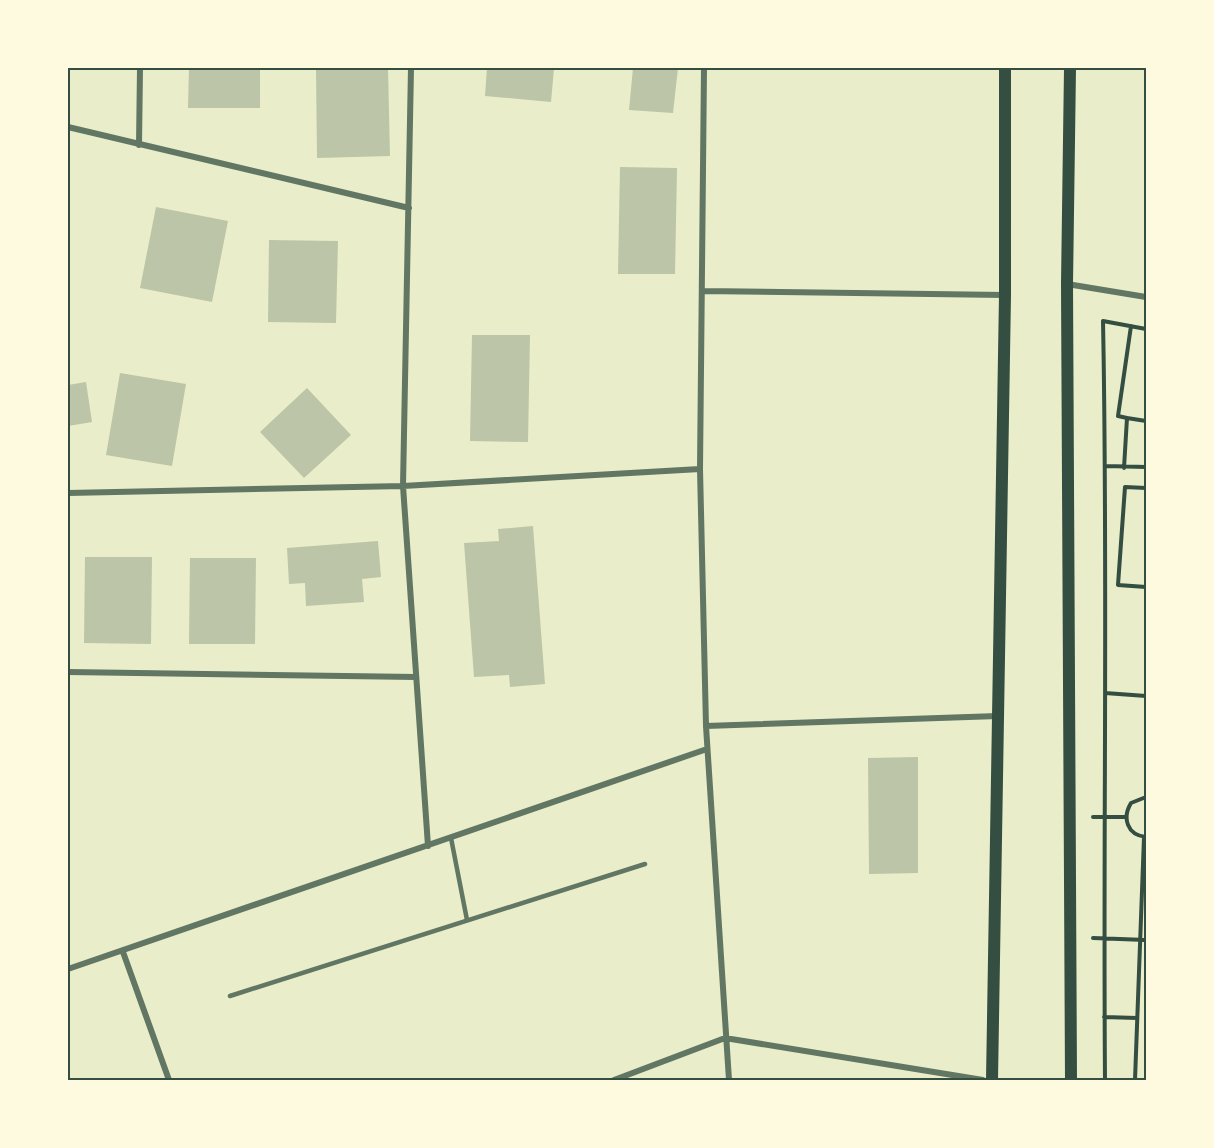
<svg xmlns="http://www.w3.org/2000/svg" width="1214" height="1148" font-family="Jost,sans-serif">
	<rect width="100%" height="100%" fill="#e9edc9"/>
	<path fill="#bcc5a7" d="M189,68H260V108H188Z
		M316,68H388L390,156L317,158Z
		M487,68H554L551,102L485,96Z
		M633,68H678L673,113L629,110Z
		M620,167L677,168L675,274H618Z
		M156,207L228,221L212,302L140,288Z
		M269,240L338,241L336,323L268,322Z
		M472,335H530L528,442L470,441Z
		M120,373L186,384L172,466L106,455Z
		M86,382L92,422L68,426V385Z
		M307,388L351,435L304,478L260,432Z
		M533,526L545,684L510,687L509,675L474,677L464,543L499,541L498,529Z
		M378,541L381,577L362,579L364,602L306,606L305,583L289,584L287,548Z
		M85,557H152L151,644L84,643Z
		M190,558H256L255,644H189Z
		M918,757V873L869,874L868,758Z"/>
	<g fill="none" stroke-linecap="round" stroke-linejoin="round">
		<path stroke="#344e41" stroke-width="4" d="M1127,418L1118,416L1131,326
			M1106,466L1146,467
			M1124,468L1127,418L1146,421
			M1146,488L1125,487L1118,585L1146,587
			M1105,693L1146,696
			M1093,817H1126
			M1146,837C1127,835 1122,818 1131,803L1146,797V794
			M1093,938L1146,940
			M1104,1017L1137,1018
			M1105,1080C1103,827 1108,574 1103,321L1146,329
			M1135,1080L1144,837"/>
		<path stroke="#617663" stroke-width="4.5" d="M451,838L467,920
			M230,996L645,864"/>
		<path stroke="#617663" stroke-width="6" d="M411,68L403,486L428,846
			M704,68L700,469L706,726L729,1080
			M68,127L409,208
			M139,145L140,68
			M1067,284L1146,297
			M702,291L1005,295
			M68,493L403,486L700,469
			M68,672L416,677
			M706,726L998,716
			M123,952L169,1080
			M68,969L707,749
			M614,1080L725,1038L983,1080"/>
		<path stroke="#344e41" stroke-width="12" d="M1070,68L1067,284L1071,1080
			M992,1080L1005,295V68"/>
	</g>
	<rect width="1214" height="1148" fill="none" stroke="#fefae0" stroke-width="138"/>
	<rect x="69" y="69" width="1076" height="1010" fill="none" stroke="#344e41" stroke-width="2"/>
</svg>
